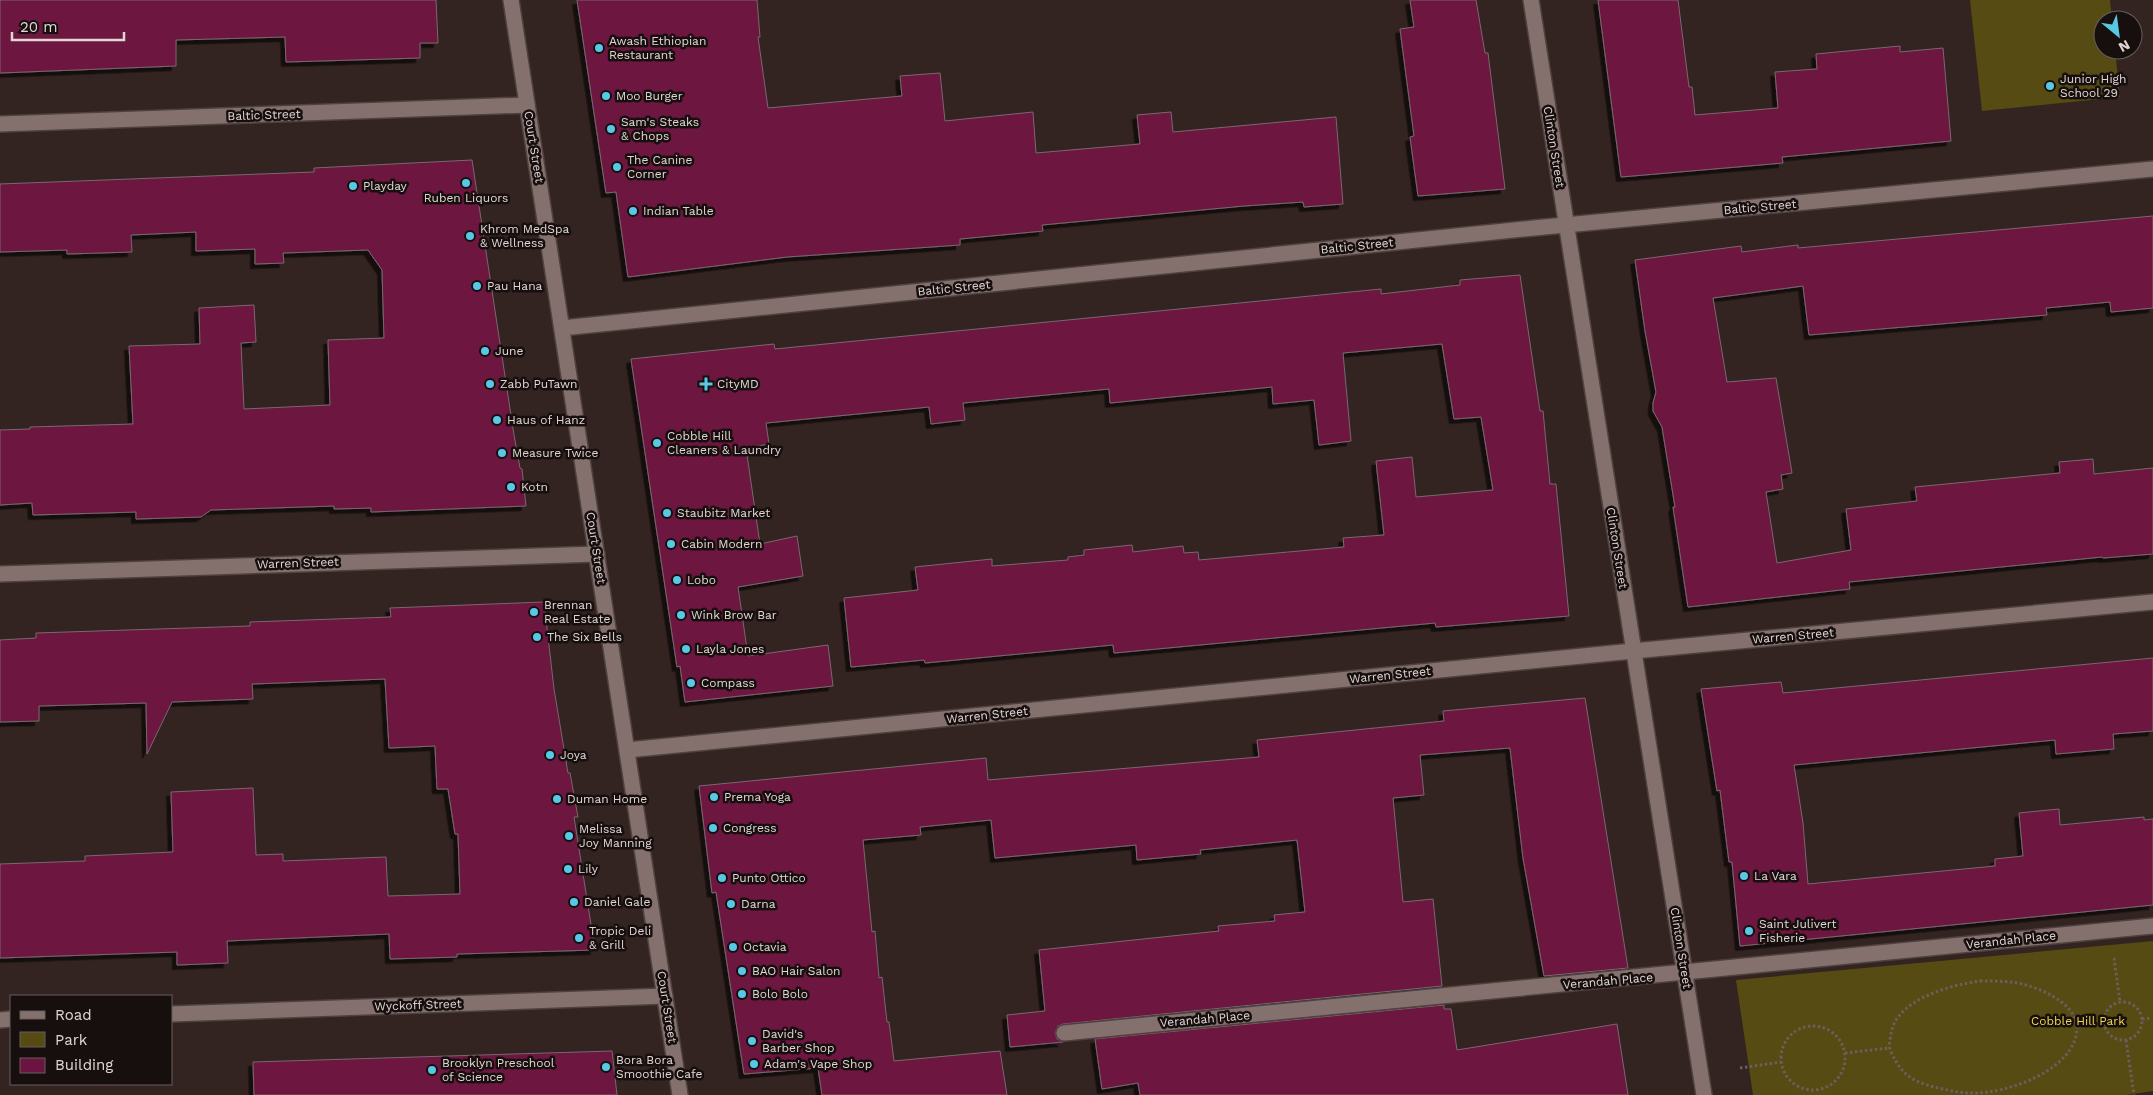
<svg xmlns="http://www.w3.org/2000/svg" width="2153" height="1095" font-family="'Work Sans',sans-serif">
	<defs>
		<filter id="shadow"><feDropShadow dx="-4.5" dy="4.5" stdDeviation="0" flood-color="#0009"/></filter>
	</defs>
	<rect width="100%" height="100%" fill="#332421"/>
	<path fill="#564b12" d="M1970,0H2110L2112,20H2103V50H2115L2120,97L1982,111Z
		M2153,941V1091L2126,1095H1753L1736,980Z"/>
	<path fill="#6c1441" stroke="#7a686f" filter="url(#shadow)" d="M0,0H436L438,43H420V58L286,62L285,37L176,40V66L0,73Z
		M577,0H757L760,37H758L768,108L902,96L900,76L940,73L945,121L1033,112L1036,153L1140,144L1137,115L1171,112L1173,132L1336,117L1343,204L1304,207L1303,202L1244,206L1042,225L1043,231L960,239V245L787,257L628,277L616,192L606,193Z
		M1410,0H1476L1485,53H1488L1505,189L1418,196L1410,137L1414,136L1400,29L1414,27Z
		M1598,0H1678L1689,87H1692L1695,115L1778,108L1775,72L1817,69L1816,54L1900,46V52L1943,48L1951,141L1782,157L1783,163L1621,177Z
		M472,160L514,435L520,468L522,469L526,506L371,512V508L334,509V506L211,510L201,517L136,519V512L33,515L32,503L0,505V430L30,429V427L133,424L129,346L200,344L199,308L254,305L256,342L241,343L244,409L330,405L328,340L384,338L382,270L368,250L283,253L284,263L255,264V249L196,251V232L131,235L132,252L67,254V250L0,252V184L314,172V168Z
		M2153,216V308L2111,312L2110,302L2046,308L2047,315L1809,335L1803,286L1713,298L1727,382L1776,378L1792,473L1781,475L1783,489L1766,492L1777,563L1851,550L1846,509L1917,501L1915,487L2060,473L2059,462L2093,459L2094,474L2153,468V554L2103,558L2102,557L1849,582L1850,589L1688,607L1673,507H1675L1662,427L1653,411V403L1656,392L1645,331L1635,260L1741,246L1742,252L1798,245V248Z
		M1520,275L1540,411H1543L1550,484H1556L1569,616L1436,627L1435,623L1114,653L1113,645L925,663L924,660L851,667L844,598L918,590L915,567L992,559V566L1068,560V557L1084,555V550L1132,545L1133,552L1183,546L1184,553L1198,552L1199,560L1344,547L1343,538L1384,535L1376,461L1412,457L1416,497L1493,490L1481,417L1454,419L1442,344L1343,353L1351,441L1319,445L1314,400L1273,404L1272,387L1110,403L1109,389L963,403L965,420L931,424L929,407L766,423L769,444L746,448L760,544L797,536L803,576L738,587L748,656L828,645L833,686L685,702L680,666L677,667L631,359L774,344L775,349L1381,289V294L1460,285V280Z
		M544,602L554,689L568,773H570L578,817H574L595,950L457,954V957L390,959L389,934L227,941L228,963L177,965V952L0,958V864L85,861V856L173,852L171,792L253,788L256,855L283,854V861L386,857L388,896L460,894L458,834H455L448,789H437L435,746L389,748L385,679L252,684L253,699L172,702L147,754L146,703L39,706V721L0,722V640L36,638V633L250,626V622L391,617L390,608Z
		M2153,658V731L2113,734L2114,749L2056,754L2055,740L1794,765L1803,823L1808,884L1995,866V859L2023,856L2019,813L2059,809L2060,825L2144,817V820L2153,819V905L1740,946L1732,862H1729L1720,790L1717,791L1701,689L1781,682L1783,693Z
		M1585,698L1628,968L1544,976L1523,858L1510,748L1420,755L1424,795L1393,798L1403,902L1433,899L1442,986L1063,1024L1058,1026L1055,1033L1057,1039L1063,1042L1010,1047L1007,1015L1045,1011L1039,950L1219,931L1218,926L1275,921L1274,915L1305,912L1297,840L1200,850L1201,854L1137,860L1136,845L995,858L991,820L920,827L921,835L863,840L872,932L875,931L879,978L882,977L887,1022H889L894,1061L1000,1051L1007,1095H822L818,1068L744,1074L716,892L712,893L699,786L986,758L988,780L1259,757L1257,740L1444,721L1443,711Z
		M1444,1005V1009H1451L1457,1050L1617,1024L1628,1095H1140L1138,1083L1102,1089L1095,1039Z
		M612,1051L617,1095H254L253,1062Z"/>
	<g fill="none" stroke-linecap="round" stroke-linejoin="round">
		<g stroke="#4e413f" stroke-width="18">
			<path id="lane" d="M1064,1033L2153,926"/>
		</g>
		<g stroke="#4e413f" stroke-width="18">
			<path id="street" d="M1531,0L1704,1095
				M0,124L527,105
				M562,328L1534,228L2153,169
				M0,574L597,554
				M627,750L1633,651L2153,602
				M171,1014L665,996
				M0,1020L11,1019"/>
		</g>
		<g stroke="#4e413f" stroke-width="18">
			<path id="secondary" d="M511,0L680,1095"/>
		</g>
		<path stroke="#6b5e5b" stroke-width="3" stroke-dasharray="2.5 2.5" stroke-linecap="butt" d="M2114,958L2120,1002
			M1980,981C1990,981 2000,981 2010,982C2032,984 2077,1001 2077,1028C2076,1066 2020,1088 1988,1092C1973,1094 1958,1093 1943,1089C1916,1083 1903,1078 1891,1052C1888,1046 1890,1040 1891,1034C1896,999 1951,985 1980,981Z
			M2104 1021a19 19 0 1 1 38 0a19 19 0 1 1-38 0Z
			M2142,1019L2151,1018
			M1781 1058a32 32 0 1 1 64 0a32 32 0 1 1-64 0Z
			M2077,1027L2104,1024
			M2126,1040L2134,1095
			M1845,1053L1889,1048
			M1740,1068L1781,1062"/>
		<use href="#lane" stroke="#84716e" stroke-width="15"/>
		<use href="#street" stroke="#84716e" stroke-width="15"/>
		<use href="#secondary" stroke="#84716e" stroke-width="15"/>
	</g>
	<g fill="#58c8e4" stroke="#160f0e" stroke-width="2">
		<circle cx="599" cy="48" r="5"/>
		<circle cx="2050" cy="86" r="5"/>
		<circle cx="606" cy="96" r="5"/>
		<circle cx="611" cy="129" r="5"/>
		<circle cx="617" cy="167" r="5"/>
		<circle cx="466" cy="183" r="5"/>
		<circle cx="353" cy="186" r="5"/>
		<circle cx="633" cy="211" r="5"/>
		<circle cx="470" cy="236" r="5"/>
		<circle cx="477" cy="286" r="5"/>
		<circle cx="485" cy="351" r="5"/>
		<circle cx="490" cy="384" r="5"/>
		<path d="M703.5 376.5h5v5h5v5h-5v5h-5v-5h-5v-5h5z"/>
		<circle cx="497" cy="420" r="5"/>
		<circle cx="657" cy="443" r="5"/>
		<circle cx="502" cy="453" r="5"/>
		<circle cx="511" cy="487" r="5"/>
		<circle cx="667" cy="513" r="5"/>
		<circle cx="671" cy="544" r="5"/>
		<circle cx="677" cy="580" r="5"/>
		<circle cx="534" cy="612" r="5"/>
		<circle cx="681" cy="615" r="5"/>
		<circle cx="537" cy="637" r="5"/>
		<circle cx="686" cy="649" r="5"/>
		<circle cx="691" cy="683" r="5"/>
		<circle cx="550" cy="755" r="5"/>
		<circle cx="714" cy="797" r="5"/>
		<circle cx="557" cy="799" r="5"/>
		<circle cx="713" cy="828" r="5"/>
		<circle cx="569" cy="836" r="5"/>
		<circle cx="568" cy="869" r="5"/>
		<circle cx="1744" cy="876" r="5"/>
		<circle cx="722" cy="878" r="5"/>
		<circle cx="574" cy="902" r="5"/>
		<circle cx="731" cy="904" r="5"/>
		<circle cx="1749" cy="931" r="5"/>
		<circle cx="579" cy="938" r="5"/>
		<circle cx="733" cy="947" r="5"/>
		<circle cx="742" cy="971" r="5"/>
		<circle cx="742" cy="994" r="5"/>
		<circle cx="752" cy="1041" r="5"/>
		<circle cx="754" cy="1064" r="5"/>
		<circle cx="606" cy="1067" r="5"/>
		<circle cx="432" cy="1070" r="5"/>
	</g>
	<g text-anchor="middle" stroke-width="5" stroke-linejoin="round" paint-order="stroke">
		<g font-size="12" fill="#e1d6d4" stroke="#160f0e" text-anchor="start">
			<text x="609" y="45">Awash Ethiopian<tspan x="609" dy="14">Restaurant</tspan></text>
			<text x="2060" y="83">Junior High<tspan x="2060" dy="14">School 29</tspan></text>
			<text x="616" y="100">Moo Burger</text>
			<text x="621" y="126">Sam's Steaks<tspan x="621" dy="14">&amp; Chops</tspan></text>
			<text x="627" y="164">The Canine<tspan x="627" dy="14">Corner</tspan></text>
			<text x="363" y="190">Playday</text>
			<text x="466" y="202" text-anchor="middle">Ruben Liquors</text>
			<text x="643" y="215">Indian Table</text>
			<text x="480" y="233">Khrom MedSpa<tspan x="480" dy="14">&amp; Wellness</tspan></text>
			<text x="487" y="290">Pau Hana</text>
			<text x="495" y="355">June</text>
			<text x="500" y="388">Zabb PuTawn</text>
			<text x="717" y="388">CityMD</text>
			<text x="507" y="424">Haus of Hanz</text>
			<text x="667" y="440">Cobble Hill<tspan x="667" dy="14">Cleaners &amp; Laundry</tspan></text>
			<text x="512" y="457">Measure Twice</text>
			<text x="521" y="491">Kotn</text>
			<text x="677" y="517">Staubitz Market</text>
			<text x="681" y="548">Cabin Modern</text>
			<text x="687" y="584">Lobo</text>
			<text x="544" y="609">Brennan<tspan x="544" dy="14">Real Estate</tspan></text>
			<text x="691" y="619">Wink Brow Bar</text>
			<text x="547" y="641">The Six Bells</text>
			<text x="696" y="653">Layla Jones</text>
			<text x="701" y="687">Compass</text>
			<text x="560" y="759">Joya</text>
			<text x="724" y="801">Prema Yoga</text>
			<text x="567" y="803">Duman Home</text>
			<text x="723" y="832">Congress</text>
			<text x="579" y="833">Melissa<tspan x="579" dy="14">Joy Manning</tspan></text>
			<text x="578" y="873">Lily</text>
			<text x="1754" y="880">La Vara</text>
			<text x="732" y="882">Punto Ottico</text>
			<text x="584" y="906">Daniel Gale</text>
			<text x="741" y="908">Darna</text>
			<text x="1759" y="928">Saint Julivert<tspan x="1759" dy="14">Fisherie</tspan></text>
			<text x="589" y="935">Tropic Deli<tspan x="589" dy="14">&amp; Grill</tspan></text>
			<text x="743" y="951">Octavia</text>
			<text x="752" y="975">BAO Hair Salon</text>
			<text x="752" y="998">Bolo Bolo</text>
			<text x="762" y="1038">David's<tspan x="762" dy="14">Barber Shop</tspan></text>
			<text x="616" y="1064">Bora Bora<tspan x="616" dy="14">Smoothie Cafe</tspan></text>
			<text x="442" y="1067">Brooklyn Preschool<tspan x="442" dy="14">of Science</tspan></text>
			<text x="764" y="1068">Adam's Vape Shop</text>
		</g>
		<g font-size="12" fill="#e1d6d4" stroke="#160f0e">
			<text transform="translate(264 115) rotate(-2)" y="4">Baltic Street</text>
			<text transform="translate(534 147) rotate(81)" y="4">Court Street</text>
			<text transform="translate(1554 147) rotate(81)" y="4">Clinton Street</text>
			<text transform="translate(1760 207) rotate(-5)" y="4">Baltic Street</text>
			<text transform="translate(1357 246) rotate(-6)" y="4">Baltic Street</text>
			<text transform="translate(954 288) rotate(-6)" y="4">Baltic Street</text>
			<text transform="translate(596 548) rotate(81)" y="4">Court Street</text>
			<text transform="translate(1617 548) rotate(81)" y="4">Clinton Street</text>
			<text transform="translate(298 563) rotate(-2)" y="4">Warren Street</text>
			<text transform="translate(1793 636) rotate(-5)" y="4">Warren Street</text>
			<text transform="translate(1390 675) rotate(-6)" y="4">Warren Street</text>
			<text transform="translate(987 715) rotate(-6)" y="4">Warren Street</text>
			<text transform="translate(2011 940) rotate(-6)" y="4">Verandah Place</text>
			<text transform="translate(1681 948) rotate(81)" y="4">Clinton Street</text>
			<text transform="translate(1608 981) rotate(-5)" y="4">Verandah Place</text>
			<text transform="translate(418 1005) rotate(-2)" y="4">Wyckoff Street</text>
			<text transform="translate(667 1007) rotate(81)" y="4">Court Street</text>
			<text transform="translate(1205 1019) rotate(-5)" y="4">Verandah Place</text>
		</g>
		<g font-size="12" fill="#f1d748" stroke="#160f0e">
			<text x="2078" y="1025">Cobble Hill Park</text>
		</g>
	</g>
	<rect x="10" y="995" width="162" height="90" fill="#160f0e" stroke="#675f5d"/>
	<rect x="20" y="1011" width="25" height="8" fill="#84716e" stroke="#675f5d"/>
	<text x="55" y="1020" font-size="15" fill="#e1d6d4">Road</text>
	<rect x="20" y="1032" width="25" height="15" fill="#564b12" stroke="#675f5d"/>
	<text x="55" y="1045" font-size="15" fill="#e1d6d4">Park</text>
	<rect x="20" y="1058" width="25" height="15" fill="#6c1441" stroke="#675f5d"/>
	<text x="55" y="1070" font-size="15" fill="#e1d6d4">Building</text>
	<g transform="translate(2118 35) rotate(151)"><circle r="24" fill="#160f0e" stroke="#675f5d"/>
	<path d="M0-4L9 19L0 12L-9 19Z" fill="#58c8e4"/>
	<text y="-8" font-size="14" font-weight="bold" text-anchor="middle" fill="#e1d6d4">N</text>
	</g>
	<path d="M12 32v8h112v-8" fill="none" stroke="#e1d6d4" stroke-width="2.5"/>
	<text x="20" y="32" font-size="15" fill="#e1d6d4" stroke="#160f0e" stroke-width="4" paint-order="stroke">20 m</text>
</svg>
